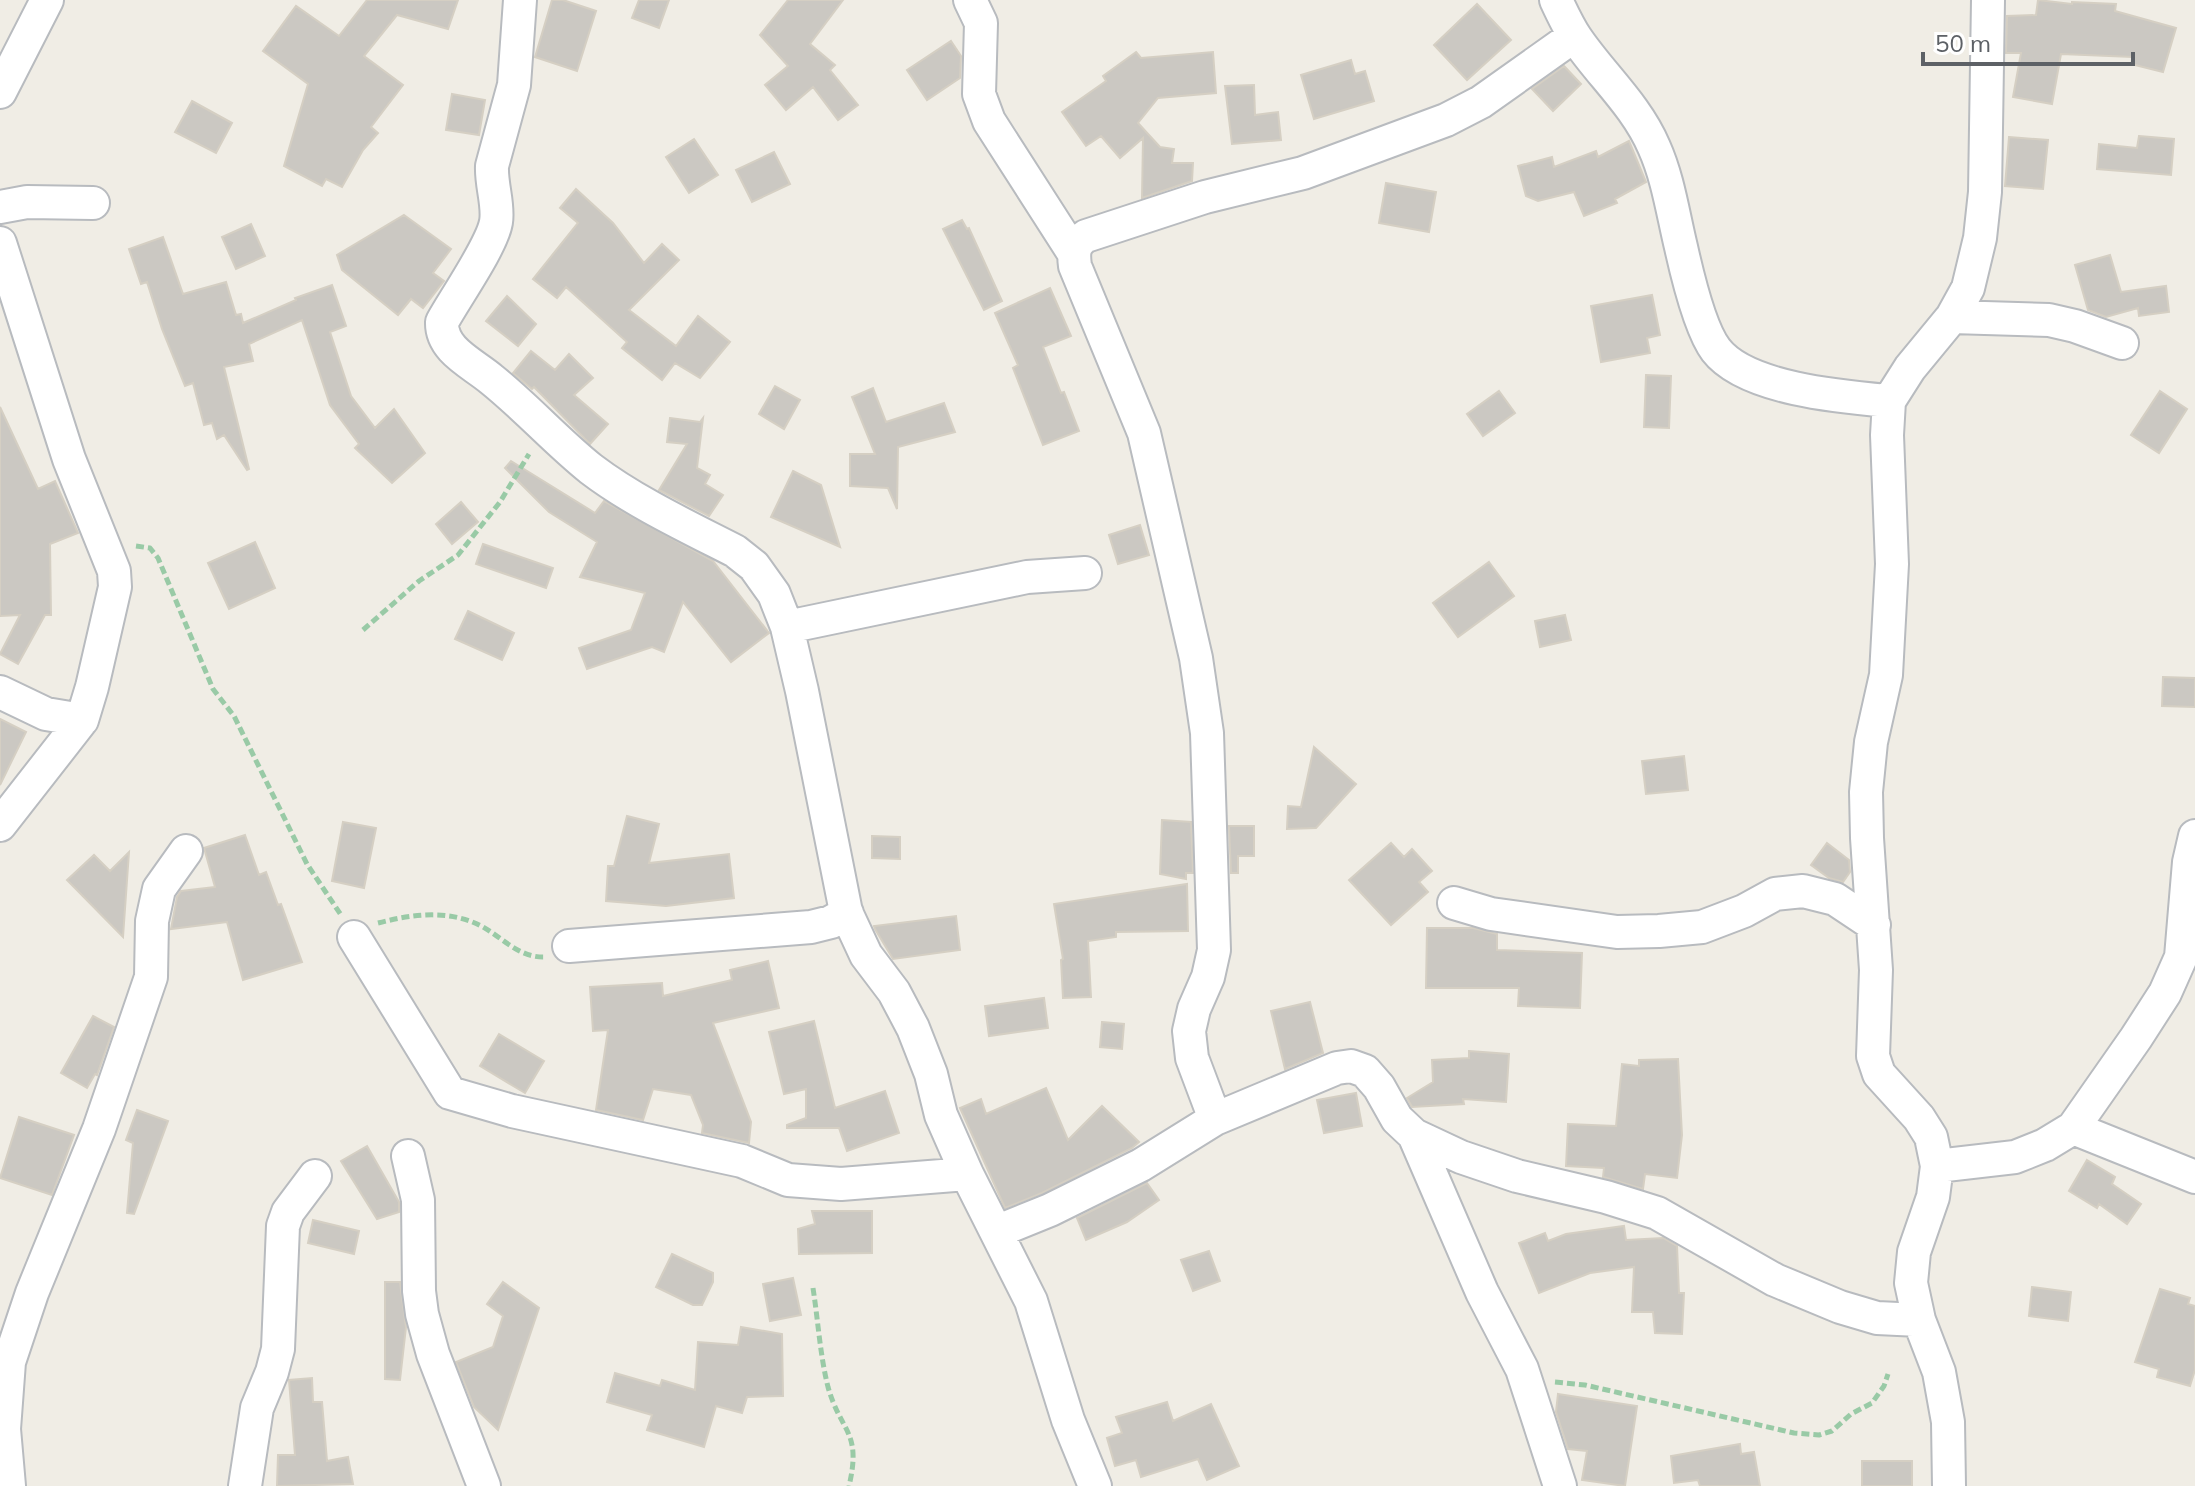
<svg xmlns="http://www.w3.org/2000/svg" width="2195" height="1486" font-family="Mulish,sans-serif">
	<rect width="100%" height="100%" fill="#f0ede5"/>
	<path fill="#cbc8c2" stroke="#d5cfc3" stroke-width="2" d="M367,0H458L448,29L397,15L364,56L403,85L371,127L378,133L363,150L342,187L326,179L322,186L284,166L308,84L263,51L296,6L339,36Z
		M552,0H563L596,11L577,71L535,57Z
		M639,0H669L659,28L632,18Z
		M788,0H843L810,44L835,65L830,70L858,105L838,120L813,87L786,110L765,85L788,66L760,35Z
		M2038,0L2072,4V2L2116,4L2115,11L2176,28L2163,72L2131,64L2133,57L2061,54L2052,104L2013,97L2021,53H2006L2007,16L2036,15Z
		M1477,4L1511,40L1467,80L1434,45Z
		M951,41L961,56L960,78L927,100L907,70Z
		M1136,52L1141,58L1213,52L1216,93L1158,98L1138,123L1160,147L1174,149L1172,163H1193L1192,181L1142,198L1143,138L1120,158L1101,136L1086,146L1062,112L1106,81L1103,76Z
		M1351,60L1355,74L1365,71L1374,101L1314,119L1301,75Z
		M1564,66L1581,84L1553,111L1532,89Z
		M1254,85L1255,115L1278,112L1281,140L1232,144L1225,86Z
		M452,94L485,100L479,135L446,130Z
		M192,101L232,123L216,153L175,132Z
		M2139,136L2174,139L2171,175L2097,169L2099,144L2137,148Z
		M2009,137L2048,140L2043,189L2005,186Z
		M694,139L718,175L689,193L666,157Z
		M1629,141L1646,182L1615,199L1617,203L1584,216L1574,192L1538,201L1526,196L1518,166L1552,157L1554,167L1596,151L1598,157Z
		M774,152L790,184L752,202L736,170Z
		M1386,183L1436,192L1429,232L1379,223Z
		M576,189L613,223L644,263L662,244L679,260L629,310L676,346L698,316L730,342L700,378L675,363L662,380L622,348L627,342L566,287L557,298L533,279L578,223L560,208Z
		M404,215L451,249L433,273L444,281L423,308L411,299L398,315L342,270L337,255Z
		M962,220L967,229L969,228L1002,301L984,310L943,229Z
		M251,224L265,256L236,269L222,237Z
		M163,237L183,294L226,282L236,315L241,314L243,323L296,300L295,298L332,285L346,326L330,332L351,396L375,428L394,409L425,453L392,483L355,448L359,444L330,405L302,320L249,344L253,361L224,367L249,469L247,470L224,435L217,439L212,423L204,425L193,383L185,386L162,329L147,282L141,284L129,249Z
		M2110,255L2121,292L2166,286L2169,312L2139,316L2138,308L2106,317L2088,310L2075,265Z
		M1050,288L1071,336L1043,347L1061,393L1064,392L1079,431L1043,445L1013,368L1018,365L995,313Z
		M1652,295L1660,335L1647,338L1650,353L1601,362L1591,306Z
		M507,296L536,324L518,346L486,321Z
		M531,351L555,370L569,354L593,378L574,395L608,424L590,444L534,387L532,389L513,373Z
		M1646,375L1671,376L1669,428L1644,427Z
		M775,386L800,400L784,429L759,414Z
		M873,388L886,422L944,403L955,432L898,447L897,509L888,488L850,486V454H875L852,397Z
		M1499,391L1515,413L1483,436L1467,414Z
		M2160,391L2187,409L2159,453L2131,435Z
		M0,407L38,489L55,481L78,533L50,544L51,615H45L18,664L0,654L20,615L0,616Z
		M670,418L700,422L703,418L697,468L710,475L705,484L723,495L709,516L659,490L687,444L667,442Z
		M511,461L595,513L604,501L713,561L769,633L731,662L683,602L664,652L652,647L587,669L579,648L631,630L645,593L580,577L597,542L549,512L505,468Z
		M793,471L821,485L840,547L771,517Z
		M461,502L478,522L452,544L436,524Z
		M1140,525L1149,555L1118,564L1109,535Z
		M255,542L275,588L229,609L208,563Z
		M483,544L553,568L546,588L476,564Z
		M1489,562L1514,596L1458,637L1433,603Z
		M468,611L514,633L502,660L455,639Z
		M1565,615L1571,640L1540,647L1535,621Z
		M2163,677L2195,678V707L2162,706Z
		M0,719L26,732L0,785Z
		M1314,747L1356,784L1316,828L1287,829L1288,806L1301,807Z
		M1684,756L1688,790L1646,794L1642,761Z
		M627,816L659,824L649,863L729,854L734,898L666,906L606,901L608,866H614Z
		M1162,820L1191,822L1193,873H1186V879L1160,874Z
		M343,822L376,828L364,888L332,881Z
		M1229,826H1254V856H1238V873H1231Z
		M245,835L259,875L266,872L278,905L281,904L302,962L243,980L227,922L171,929L177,897L181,891L215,887L204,848Z
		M872,836L900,837V859L872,858Z
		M1391,843L1404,857L1412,849L1432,871L1419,882L1428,892L1391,925L1349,880Z
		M1827,843L1849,860L1850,872L1843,882L1829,878L1811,865Z
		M129,852L123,937L67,880L94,855L110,871Z
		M1187,884L1188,931L1116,932V937L1088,941L1091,997L1063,998L1061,960L1063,959L1054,904Z
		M956,916L960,950L893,959L875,929L874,926Z
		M1427,928H1473L1497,934V950L1582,953L1580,1008L1518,1006L1519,988H1426Z
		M768,961L779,1008L713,1023L751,1122L749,1143L702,1133L703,1125L691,1095L653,1089L643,1120L596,1110L608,1030L593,1031L590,987L662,983L663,996L732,980L730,970Z
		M1044,998L1048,1028L989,1036L985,1006Z
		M1310,1002L1323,1053L1285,1069L1271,1011Z
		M93,1016L114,1027L97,1075L95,1074L87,1088L61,1073Z
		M814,1021L835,1108L885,1091L899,1133L847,1151L839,1128H787V1125L806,1118V1089L784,1094L769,1032Z
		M1102,1022L1124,1024L1122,1049L1100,1047Z
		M499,1034L544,1061L525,1093L480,1066Z
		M1469,1051L1509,1054L1506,1102L1463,1099L1464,1104L1412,1107L1407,1098L1433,1082L1432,1060L1469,1058Z
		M1678,1059L1682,1135L1677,1178L1645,1174L1643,1189L1603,1177L1604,1168L1566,1166L1568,1124L1616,1126L1622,1064L1639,1066V1060Z
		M1046,1088L1068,1140L1102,1106L1139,1142L1132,1148L1042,1193L1005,1208L960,1108L981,1099L986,1114Z
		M1356,1093L1362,1126L1324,1133L1317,1100Z
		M137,1110L168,1121L134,1214L127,1213L133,1143L126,1140Z
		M19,1117L74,1135L52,1195L0,1178Z
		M367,1146L399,1202V1212L377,1219L341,1161Z
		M2087,1160L2115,1177L2112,1184L2141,1204L2127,1224L2099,1204L2097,1208L2069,1191Z
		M1147,1183L1159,1200L1127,1222L1086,1240L1077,1218Z
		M812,1211H872V1253L799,1254L798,1229L815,1224Z
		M313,1220L359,1231L354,1254L308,1243Z
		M1624,1226L1626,1240L1663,1238L1677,1246L1679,1293H1684L1682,1334L1655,1333L1653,1312H1632L1634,1267L1590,1273L1539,1293L1519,1243L1545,1233L1548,1241L1566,1234Z
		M1209,1251L1220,1281L1193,1291L1181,1260Z
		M672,1254L713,1273V1282L702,1305H693L656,1287Z
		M793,1278L801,1315L770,1321L763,1284Z
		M385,1282H400L406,1327L400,1380L385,1379Z
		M503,1282L539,1308L498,1430L474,1407L456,1362L493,1347L503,1316L487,1304Z
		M2032,1287L2071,1292L2068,1321L2029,1316Z
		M2160,1289L2190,1298L2188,1304L2195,1306V1370L2190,1386L2157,1377L2159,1369L2135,1362Z
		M741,1327L782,1334L783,1396L747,1397L742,1413L716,1406L704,1447L647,1430L652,1415L607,1402L615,1373L660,1386L662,1380L695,1390L698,1342L738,1345Z
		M312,1378L313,1402H322L327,1461L348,1457L353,1484L277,1486L278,1455H295L289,1380Z
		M1558,1394L1637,1406L1625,1486L1582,1480L1587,1451L1568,1449L1556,1412Z
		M1167,1402L1173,1421L1211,1404L1239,1466L1207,1480L1198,1459L1141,1477L1136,1460L1115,1466L1107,1438L1122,1433L1116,1417Z
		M1740,1444L1741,1454L1754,1452L1760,1486H1700L1698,1480L1674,1483L1671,1456Z
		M1862,1461H1912V1486H1862Z"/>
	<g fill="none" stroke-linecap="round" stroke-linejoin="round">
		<g stroke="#b8bbbf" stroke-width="36">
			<path id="minor" d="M520,0L514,85L492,166C491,185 499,205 496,222C492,246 455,298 442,322C441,350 472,363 491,379C526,407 556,441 591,469C633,501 688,527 735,551L754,566L774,594L787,627L802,691L846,912L866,955L894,992L913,1028L931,1074L941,1115L967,1174L1031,1301L1068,1420L1095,1486
				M970,0L981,23L979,94L989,121L1073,252
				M1556,0C1562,13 1568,26 1576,38C1601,75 1636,105 1654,147C1668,178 1673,214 1681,247C1687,274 1700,329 1716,350C1746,389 1843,397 1889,401
				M0,92L47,0
				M0,207L27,202L93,203
				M0,243L69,459L114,571L115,587L92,687L82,720L0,825
				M1952,317L2049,320L2075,326L2122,343
				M787,627L1027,577L1085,573
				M0,692L46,714L82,720
				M1454,903L1491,914L1617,932L1659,931L1702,927L1744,911L1775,894L1803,891L1835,899L1874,925
				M354,937L450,1093L512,1111L742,1161L788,1180L841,1184L967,1174
				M569,946L811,927L831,922L847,913
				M1215,1119L1192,1058L1189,1031L1194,1009L1208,977L1214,950L1207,733L1196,658L1144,433L1075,266C1073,251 1074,244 1086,236L1205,197L1303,173L1446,120L1481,102L1574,36
				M2073,1128L2195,1177
				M1414,1135L1482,1292L1522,1369L1560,1486
				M408,1156L418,1200L419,1291L422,1314L433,1354L484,1486
				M1937,1166L2015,1157L2045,1145L2073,1128L2136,1038L2165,993L2181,957L2189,862L2195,836
				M998,1231L1050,1210L1141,1165L1215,1119L1337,1068L1351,1066L1365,1071L1379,1087L1397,1119L1414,1135L1461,1157L1517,1176L1606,1197L1657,1213L1775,1280L1840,1307L1877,1318L1919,1320
				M9,1486L4,1429L9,1362L32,1293L99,1129L151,977L152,921L159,889L186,851
				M245,1486L257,1408L272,1372L278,1349L283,1226L288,1212L315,1176
				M1949,1486L1948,1422L1939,1372L1919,1320L1911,1283L1914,1252L1933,1197L1937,1166L1931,1137L1919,1118L1879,1074L1873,1056L1876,970L1867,838L1866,792L1871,742L1886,675L1892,564L1887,435L1889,401L1910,368L1952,317L1968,288L1980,238L1985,192L1988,0"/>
		</g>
		<path stroke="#99caa6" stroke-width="5" stroke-dasharray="8 4" stroke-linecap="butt" d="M136,546L150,548L158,558L213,689L234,716L307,864L341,915
			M363,630L419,581L458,555L500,502L529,454
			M378,923C413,914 450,909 483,927C504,939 520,958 545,957
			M813,1288C818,1320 820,1355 828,1387C841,1433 862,1431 849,1486
			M1555,1382L1585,1385L1794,1433L1819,1435L1832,1431L1851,1414L1872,1403L1884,1386L1888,1374"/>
		<use href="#minor" stroke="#fff" stroke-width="32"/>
	</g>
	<path d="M1923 52v12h210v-12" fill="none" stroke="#5d6166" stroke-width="4"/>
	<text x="1935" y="52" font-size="24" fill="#5d6166" stroke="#ffffff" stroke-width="6" paint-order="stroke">50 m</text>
</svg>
